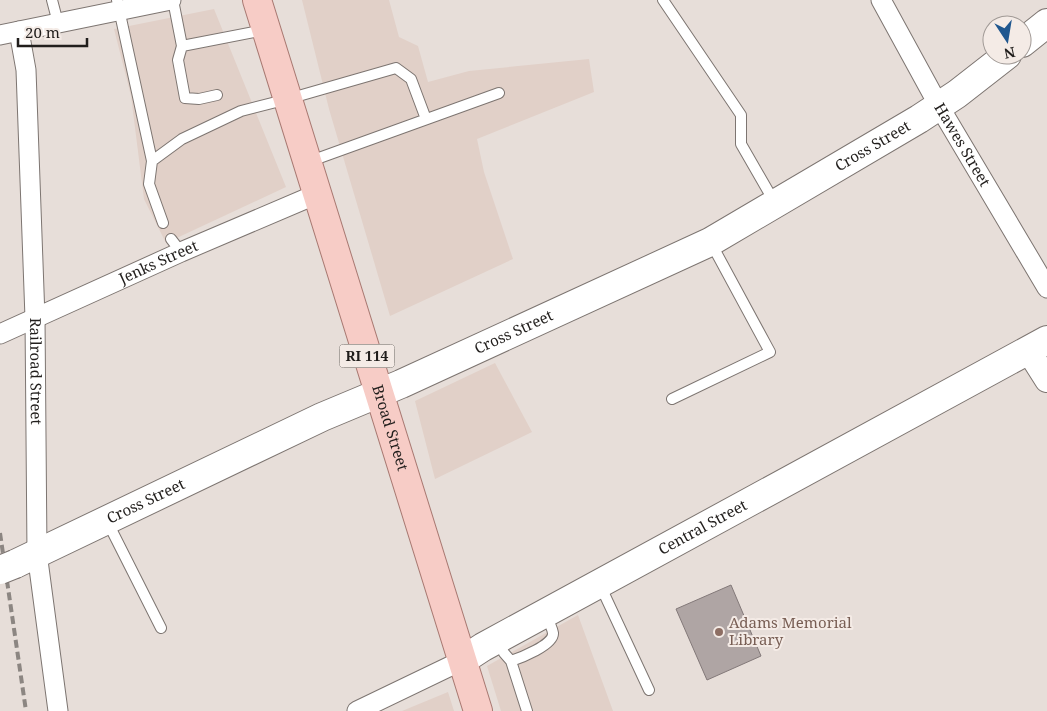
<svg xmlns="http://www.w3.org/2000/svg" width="1047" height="711" font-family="'Noto Serif',serif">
	<rect width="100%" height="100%" fill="#e7ded9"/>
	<path fill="#e1d0c8" d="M302,0H389L399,37L418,46L428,82L469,71L589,59L594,92L477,139L484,172L513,259L390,316L329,109Z
		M214,9L286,187L166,243L144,199L131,96L114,29Z
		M495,363L532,432L435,479L415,401Z
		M578,615L613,711H501L487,666Z
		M448,692L454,711H402Z"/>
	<path fill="#afa5a4" stroke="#837979" d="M731,585L761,656L707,680L676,609Z"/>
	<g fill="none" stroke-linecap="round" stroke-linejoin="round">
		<g stroke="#7d7571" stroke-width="12">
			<path id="service" d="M52,0L58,23
				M117,0L152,161
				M173,0L182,46L264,30
				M663,0L741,115V144L775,203
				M182,46L178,60L185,98L199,99L217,95
				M308,162L499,93
				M163,223L149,184L152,161L182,139L241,111L288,99L396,68L411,79L426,119
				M171,239L181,252
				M672,399L770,352L711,243
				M107,521L161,628
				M600,585L649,690
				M498,640L504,653L511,661C520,658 554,645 553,633C552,627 548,620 545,615
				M511,661L527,711"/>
		</g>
		<g stroke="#7d7571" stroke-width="21">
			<g id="minor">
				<path id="s1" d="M881,0L939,106L1047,288"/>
				<path id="s2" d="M19,31L26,70L35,318L37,553L58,711"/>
				<path d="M0,35L171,0"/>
				<path id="s3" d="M0,334L181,252L317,194"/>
				<path d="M357,711L463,660"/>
			</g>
		</g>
		<g stroke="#7d7571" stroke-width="26">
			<path id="tertiary" d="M1028,350L1047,380"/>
		</g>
		<g stroke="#7d7571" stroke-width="30">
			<g id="secondary">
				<path d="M1022,43L1047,23"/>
				<path id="s4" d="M15,564L322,417L401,384L710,242L919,119L957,94L1007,55"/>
				<path id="s5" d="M463,660L483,647L1047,340"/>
			</g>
		</g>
		<g stroke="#a87972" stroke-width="30">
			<g id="primary">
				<path id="s6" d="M257,0L478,711"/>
			</g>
		</g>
		<use href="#service" stroke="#fff" stroke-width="10"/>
		<use href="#minor" stroke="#fff" stroke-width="19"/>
		<use href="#tertiary" stroke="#fff" stroke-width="24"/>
		<use href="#secondary" stroke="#fff" stroke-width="28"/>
		<use href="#primary" stroke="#f7ccc6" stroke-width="28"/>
		<path stroke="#8c8682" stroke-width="4" stroke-dasharray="8 4" stroke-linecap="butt" d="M0,533L26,711"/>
		<g stroke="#7d7571" stroke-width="30" stroke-linecap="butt">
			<path id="secondary-bridge" d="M0,570L15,564"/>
		</g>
		<use href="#secondary-bridge" stroke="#fff" stroke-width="28"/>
	</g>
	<circle fill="#8d6e63" stroke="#f4ebe6" stroke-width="2" cx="719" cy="632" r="5"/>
	<g text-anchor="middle" stroke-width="4" stroke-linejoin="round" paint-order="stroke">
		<rect fill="#f4ebe6" stroke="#605c59" stroke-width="1" x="339.5" y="344.5" width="55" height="23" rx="4"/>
		<g font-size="14" font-weight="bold" fill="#211e1c">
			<text x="367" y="361">RI 114</text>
		</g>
		<g font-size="15" fill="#211e1c" stroke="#f4ebe6">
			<text dy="5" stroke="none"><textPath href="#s1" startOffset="166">Hawes Street</textPath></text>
			<text dy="5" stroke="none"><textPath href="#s4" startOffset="955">Cross Street</textPath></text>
			<text dy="5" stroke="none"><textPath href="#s3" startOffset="174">Jenks Street</textPath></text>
			<text dy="5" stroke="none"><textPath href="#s4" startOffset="550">Cross Street</textPath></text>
			<text dy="5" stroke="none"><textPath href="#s2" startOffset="341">Railroad Street</textPath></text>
			<text dy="5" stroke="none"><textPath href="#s6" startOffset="448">Broad Street</textPath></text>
			<text dy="5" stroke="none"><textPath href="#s4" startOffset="145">Cross Street</textPath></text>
			<text dy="5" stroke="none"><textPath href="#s5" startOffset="274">Central Street</textPath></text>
		</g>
		<g font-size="15" fill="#785e54" stroke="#f4ebe6" text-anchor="start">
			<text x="729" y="628">Adams Memorial<tspan x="729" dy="17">Library</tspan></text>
		</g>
	</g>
	<g transform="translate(1007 40) rotate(168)"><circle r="24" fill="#f4ebe6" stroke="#a09995"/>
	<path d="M0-4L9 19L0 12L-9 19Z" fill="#20578f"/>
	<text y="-8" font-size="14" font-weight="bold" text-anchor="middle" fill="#211e1c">N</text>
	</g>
	<path d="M18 38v8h69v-8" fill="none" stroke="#211e1c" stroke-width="2.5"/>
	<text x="25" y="38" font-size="15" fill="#211e1c" stroke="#f4ebe6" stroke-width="4" paint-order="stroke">20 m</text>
</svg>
